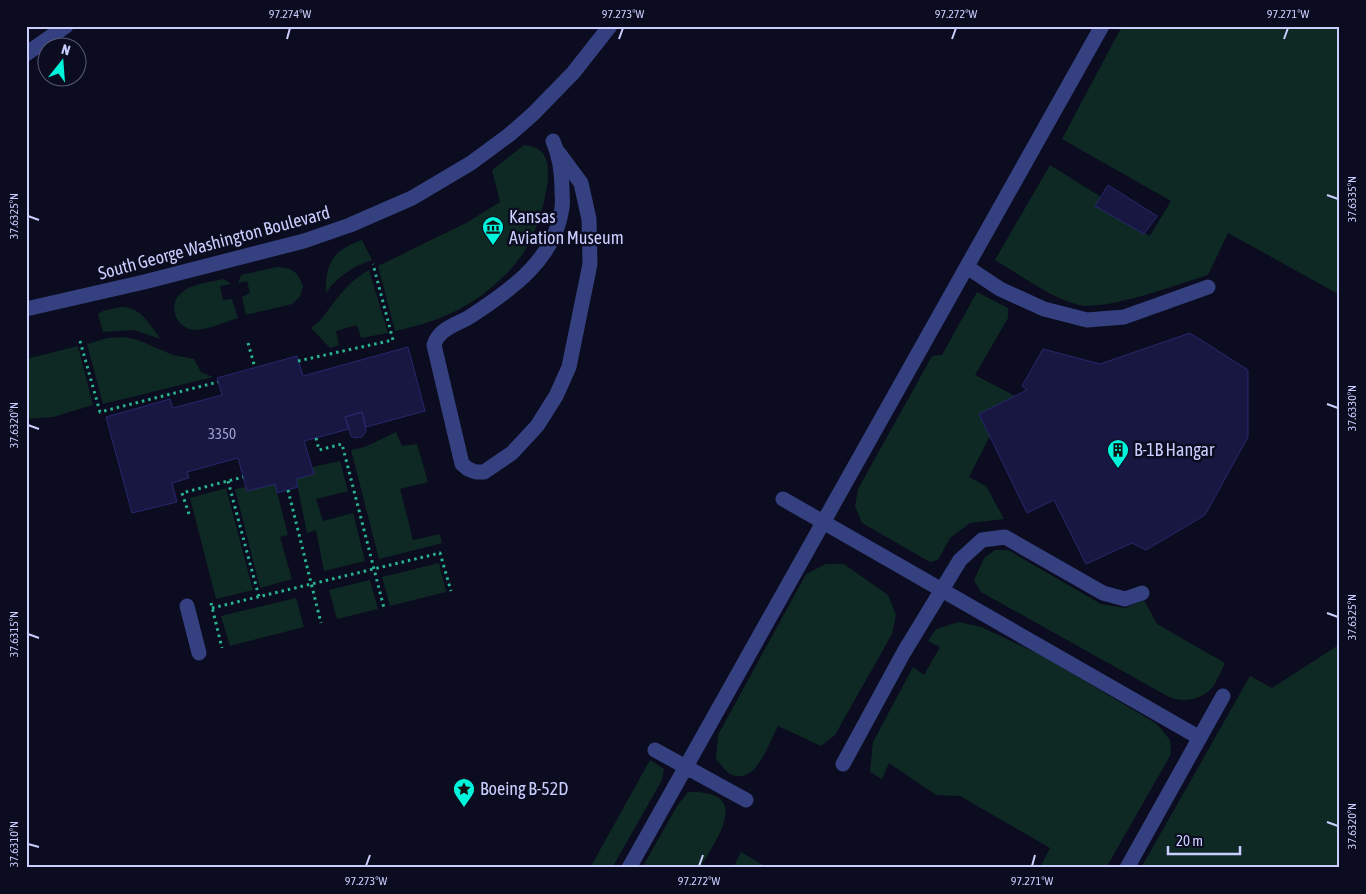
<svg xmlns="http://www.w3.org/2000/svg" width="1366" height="894" font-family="'Asap Condensed',sans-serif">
	<rect width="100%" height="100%" fill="#0b0c1f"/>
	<path fill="#0e2923" d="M1122,26H1340V295L1228,233L1208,275C1178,284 1107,311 1079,305C1052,299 1019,274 995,260L1050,165L1101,197L1096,207L1150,236L1171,201L1062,139Z
		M524,145C531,146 540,148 544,155C556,174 538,228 527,247C521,257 512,269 503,277C471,308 438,322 395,331L378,266L466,223L500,202L492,170Z
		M362,240L372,260C354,266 337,276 326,293C325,262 334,250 362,240Z
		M277,267C294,268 297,272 303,286L300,297L292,304L246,315L242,297L250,293L247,281L238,283L241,275Z
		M369,270L388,333L361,338L357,325L336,331L339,345L330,348L311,328C323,319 323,316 332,305C342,291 354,278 369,270Z
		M224,279L231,284L220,286L223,300L232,299L238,318C225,322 210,329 197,330C179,332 166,307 180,294C190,284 210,282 224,279Z
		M977,292L1008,308V318L975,375L1015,396L979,414L990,436L969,477L986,486L1004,519L970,523L950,538L938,560L930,562L862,523L855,506L858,489L932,356L942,355Z
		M121,307C142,307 149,325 161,339L133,330L103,332L98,314L103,311Z
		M125,337L138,340L173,355L194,359L201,372L213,377L103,404L87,344L108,338Z
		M78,346L93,405L53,417L26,419V359Z
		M396,432L402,446L417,444L428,482L400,489L413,540L440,534L442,543L379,559L351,450L365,447Z
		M340,461L348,491L316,499L323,521L353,513L365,561L324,571L316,530L307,533L296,479L312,467Z
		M275,484L288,535L280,537L292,579L260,588L235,489L246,487L247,491Z
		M226,488L253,590L216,599L190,498Z
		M995,550H1008L1101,604L1125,608L1144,600L1157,624L1225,663C1221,671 1216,684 1210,690C1198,701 1183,702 1169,697L981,592L974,580L984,558Z
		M439,563L446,592L390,606L382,577Z
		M826,564H844L888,595L896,615L892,634L835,735L821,746L778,726C769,742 756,787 730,774C725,771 720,763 716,759L718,735L806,574Z
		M370,580L378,609L337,619L329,590Z
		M296,598L304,627L230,646L221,616Z
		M959,622L981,627L1043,656L1157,724L1170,740L1171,754L1106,868H1040L1050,848L960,796L936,795L889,763L882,779L870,772L873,742L913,667L924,675L940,647L928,641L936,629Z
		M1340,644V868H1141L1250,676L1272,688Z
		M650,760L664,769L662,780L612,868H590Z
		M688,792C753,790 718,837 700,868H642L677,806Z
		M741,852L768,868H733Z"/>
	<path fill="#171741" stroke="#27286e" d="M1108,185L1157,216L1144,234L1095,206Z
		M1190,333L1248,370V437L1205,515L1146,550L1132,543L1086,564L1054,500L1027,513L979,414L1027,390L1022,386L1043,349L1100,364Z
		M408,347L425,411L366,427L362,412L345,417L349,429L304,441L314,474L296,479L298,487L277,493L275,484L247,491L238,458L187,472L189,478L172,483L177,502L132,513L106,417L170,399L173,408L222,395L217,378L297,356L303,376Z
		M362,412L366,431L362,437L355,438L351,436L345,417Z"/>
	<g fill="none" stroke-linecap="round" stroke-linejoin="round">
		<path stroke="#28b590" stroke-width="3" stroke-dasharray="2.5 4" stroke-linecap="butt" d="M80,341L100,412L218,382
			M248,343L255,368
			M298,361L393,340L373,264
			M316,438L319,450L342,444L384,608
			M228,481L259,597
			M288,490L321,623
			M189,514L182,493L243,477
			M211,603L222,648
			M212,608L440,553L451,591"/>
		<path stroke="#344080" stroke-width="15" d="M26,54L66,26
			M553,141C560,157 562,172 562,189C562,195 563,202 562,208C555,259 511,290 471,316C457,325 439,328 434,345L462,464L468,469L476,472H484L512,453L537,426L556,396L569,367L590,264L589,219L581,183L558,152
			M967,267L1000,289L1044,309L1087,320L1124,317L1208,287
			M26,309L144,282L304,241L350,225L412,198L471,163L509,135L533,114L573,73L610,26
			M783,499L1200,738
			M187,606L199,653
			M655,750L746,800
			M843,764L904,652L960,560L982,540L1005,537L1103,593L1125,599L1142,593
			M629,868L1102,26
			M1127,868L1223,696"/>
	</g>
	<path fill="none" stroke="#c9ceff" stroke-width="2" d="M287,39L290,28M619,39L623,28M952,39L956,28M1284,39L1288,28M1327,195L1338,199M28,216L39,220M1327,404L1338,408M28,425L39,429M1327,613L1338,617M28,634L39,638M1327,822L1338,826M28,844L39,847M366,866L370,855M699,866L703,855M1032,866L1035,855"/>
	<defs>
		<g id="museum-pin" transform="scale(1.125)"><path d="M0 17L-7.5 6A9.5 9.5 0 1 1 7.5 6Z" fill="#00f4dc" stroke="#0b0c1f"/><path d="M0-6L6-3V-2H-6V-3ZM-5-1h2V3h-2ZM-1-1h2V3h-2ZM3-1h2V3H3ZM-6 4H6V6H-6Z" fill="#111"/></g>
		<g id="building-pin" transform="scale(1.125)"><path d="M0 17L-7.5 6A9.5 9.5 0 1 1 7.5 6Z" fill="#00f4dc" stroke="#0b0c1f"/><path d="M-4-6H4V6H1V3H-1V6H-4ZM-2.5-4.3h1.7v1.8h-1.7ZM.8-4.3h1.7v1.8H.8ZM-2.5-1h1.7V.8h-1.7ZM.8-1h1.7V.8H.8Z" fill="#111"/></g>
		<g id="sight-pin" transform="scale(1.125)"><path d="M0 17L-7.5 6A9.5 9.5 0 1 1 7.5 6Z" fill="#00f4dc" stroke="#0b0c1f"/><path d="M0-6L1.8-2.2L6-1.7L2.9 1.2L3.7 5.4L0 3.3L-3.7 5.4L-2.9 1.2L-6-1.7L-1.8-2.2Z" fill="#111"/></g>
	</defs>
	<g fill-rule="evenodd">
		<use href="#museum-pin" x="493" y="227"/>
		<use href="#building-pin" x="1118" y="450"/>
		<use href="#sight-pin" x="464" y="789"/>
	</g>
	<g text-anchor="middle" stroke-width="5" stroke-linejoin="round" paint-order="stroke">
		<g font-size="15" fill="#9ca0d0">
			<text x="222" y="439">3350</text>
		</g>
		<g font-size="18" fill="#c9ceff" stroke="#0b0c1f" text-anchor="start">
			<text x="509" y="223">Kansas<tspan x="509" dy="21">Aviation Museum</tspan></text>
			<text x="1134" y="456">B-1B Hangar</text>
			<text x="480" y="795">Boeing B-52D</text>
		</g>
		<g font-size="18" fill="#c9ceff" stroke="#0b0c1f">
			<text transform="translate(214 243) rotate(-15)" y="6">South George Washington Boulevard</text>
		</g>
	</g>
	<rect width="1366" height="894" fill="none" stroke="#0b0c1f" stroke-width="55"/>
	<g transform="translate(62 62) rotate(17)"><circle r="24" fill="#0b0c1f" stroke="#575a79"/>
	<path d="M0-4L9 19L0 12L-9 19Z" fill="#00f4dc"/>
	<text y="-8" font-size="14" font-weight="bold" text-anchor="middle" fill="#c9ceff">N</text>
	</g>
	<path d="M1168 846v8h72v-8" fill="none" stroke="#c9ceff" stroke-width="2.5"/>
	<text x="1176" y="846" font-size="15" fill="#c9ceff" stroke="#0b0c1f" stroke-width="4" paint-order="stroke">20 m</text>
	<rect x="28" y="28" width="1310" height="838" fill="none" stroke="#c9ceff" stroke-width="2"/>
	<g font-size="12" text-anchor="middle" fill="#c9ceff">
		<text x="290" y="18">97.274°W</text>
		<text x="623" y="18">97.273°W</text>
		<text x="956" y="18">97.272°W</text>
		<text x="1288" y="18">97.271°W</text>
		<text transform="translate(1352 199) rotate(-90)" y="4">37.6335°N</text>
		<text transform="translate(14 216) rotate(-90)" y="4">37.6325°N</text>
		<text transform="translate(1352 408) rotate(-90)" y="4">37.6330°N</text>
		<text transform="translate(14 425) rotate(-90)" y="4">37.6320°N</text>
		<text transform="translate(1352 617) rotate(-90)" y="4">37.6325°N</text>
		<text transform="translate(14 634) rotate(-90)" y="4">37.6315°N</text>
		<text transform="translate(1352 826) rotate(-90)" y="4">37.6320°N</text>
		<text transform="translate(14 844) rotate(-90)" y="4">37.6310°N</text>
		<text x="366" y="885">97.273°W</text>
		<text x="699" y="885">97.272°W</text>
		<text x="1032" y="885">97.271°W</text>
	</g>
</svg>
